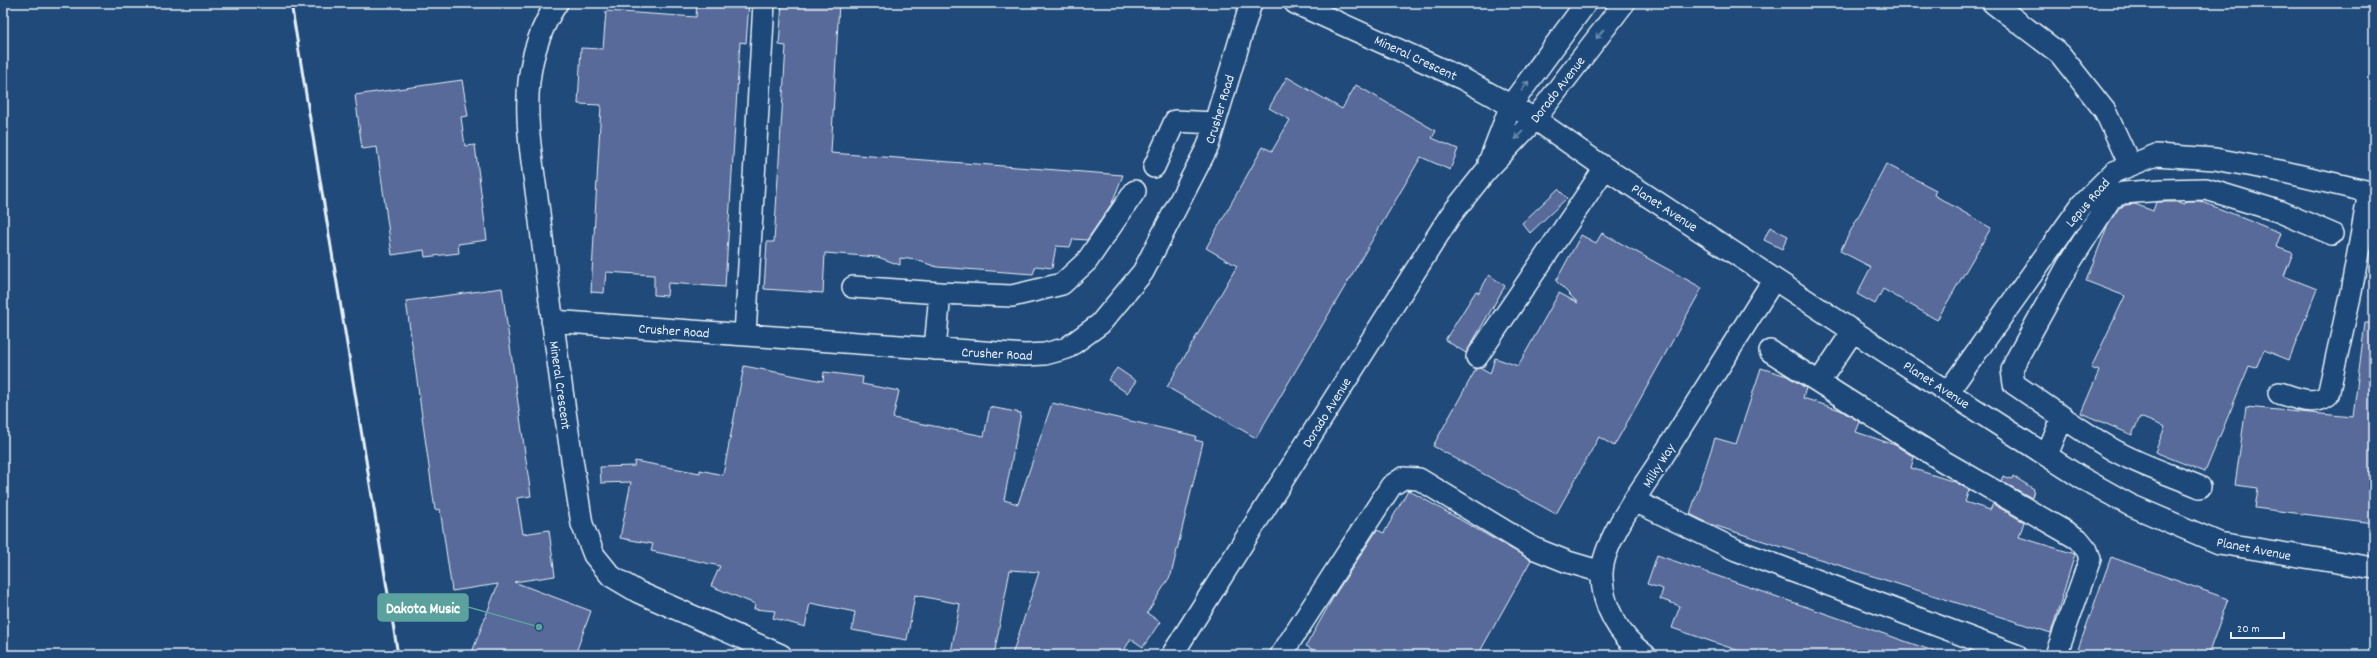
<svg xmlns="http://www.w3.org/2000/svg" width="2377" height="658" font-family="Dekko,sans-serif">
	<rect width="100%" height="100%" fill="#1f4a7a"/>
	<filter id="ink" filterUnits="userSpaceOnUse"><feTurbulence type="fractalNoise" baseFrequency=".025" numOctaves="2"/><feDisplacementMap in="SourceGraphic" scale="8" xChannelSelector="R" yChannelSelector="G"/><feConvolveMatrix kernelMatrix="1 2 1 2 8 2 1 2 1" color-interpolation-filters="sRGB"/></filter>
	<g filter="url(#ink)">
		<path fill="#596b99" stroke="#e8f1f8" d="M697,3H749L746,43L740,42L725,287L668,283L667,296L654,295V275L606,272L604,293L591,292L601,105L578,104L581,48L603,49L606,11L696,17Z
			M782,3H839L831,153L1123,175L1112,203L1087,240L1073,239L1070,247L1056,246L1052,268L1036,266L1033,274L937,267L916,260L900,258V265L878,257L825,253L823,293L764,289L767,242H774L786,46L779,45Z
			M1287,77L1342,109L1356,85L1436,131L1432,138L1458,149L1450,170L1421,157L1256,438L1167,387L1237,266L1206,248L1263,147L1272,151L1290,120L1269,108Z
			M462,80L468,116L461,117L465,146L475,145L487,240L458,244L459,253L425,257L424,250L392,255L377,147L362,149L355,95Z
			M1886,164L1936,190L1934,195L1991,228L1937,320L1883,289L1875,304L1857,294L1871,267L1840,251Z
			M1558,189L1567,198L1530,233L1522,223Z
			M2186,201H2200L2281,233L2276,247L2293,253L2284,276L2317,289L2289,360L2264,350L2256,368L2249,366L2205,472L2155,452L2165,427L2140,417L2132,435L2081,413L2099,371L2091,368L2125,296L2086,281L2108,224L2119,208L2126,205L2135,204L2153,211L2156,202H2179L2185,204Z
			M1770,227L1788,236L1782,249L1764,240Z
			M1602,233L1702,288L1614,446L1599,437L1556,514L1433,446L1476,369L1480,368L1490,374L1495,358L1518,366L1559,293L1578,303L1556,281L1581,235L1596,243Z
			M1489,275L1505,286L1466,353L1445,340L1476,291L1479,293Z
			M502,288L531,496L517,498L523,534L549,530L555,576L514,582L591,611L575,655H471L498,584L452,591L440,509L435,510L406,301Z
			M2365,323H2374V523L2255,508L2258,488L2235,485L2246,407L2353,417Z
			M744,366L823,381L824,372L863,377L862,384L899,391L893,418L984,436L990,407L1021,413L1004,500L1018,504L1052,403L1196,436L1195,440L1203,442L1171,575L1147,613L1160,622L1143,647L1131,639L1121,655H1012L1039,572L1010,570L994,655H964L951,652L960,604L915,595L907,640L852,630L855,612L810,603L805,627L773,618L775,611L754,609L755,604L711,586L720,566L651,551L653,544L620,538L631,482L601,483L600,467L634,466L635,461L700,473V470L723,475Z
			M1117,368L1136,381L1127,393L1108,380Z
			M1761,368L1787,376L1806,388L1803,398L1840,410L1860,422L1856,432L1895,445L1914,457L1911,468L1955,482L1969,490L1965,502L1990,510L1993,504L2024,522L2019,537L2075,554L2051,633L1710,524L1690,514L1715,438L1736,444Z
			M2003,476L2012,479L2013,476L2034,489L2032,498L2001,481Z
			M1408,490L1531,560L1478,655H1322L1306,646L1334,596L1377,530L1384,533Z
			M1657,555L1939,653L1938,655H1751L1672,628L1680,606L1660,599L1663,589L1647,584Z
			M2111,557L2228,599L2208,655H2076Z"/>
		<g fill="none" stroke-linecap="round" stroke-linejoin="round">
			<g stroke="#e8f1f8" stroke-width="24">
				<path id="minor" d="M557,3C541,27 532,53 529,82C524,127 535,176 540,221C552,322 566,423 582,524L594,555L611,576L638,592L781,655
					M1295,3L1463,79L1535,119L1605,168L1853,331L2080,477L2130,505L2219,543L2374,568
					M1993,3L2060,54L2105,111L2130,165
					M1489,162L1511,105L1586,3
					M1154,167L1175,121L1215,123
					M853,287L940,293
					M552,321L1025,355L1045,354L1067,348L1100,324L1143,272L1208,146L1251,3
					M745,335L764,3
					M935,349L940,293L1012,296L1062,284L1087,261L1135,191
					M1770,351L1943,461L2078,539L2087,550L2090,559L2056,655
					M1477,357L1605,168
					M1819,382L1853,331
					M1948,392L2082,204L2114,172L2156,155L2215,159L2280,171L2374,193
					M2279,393C2295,397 2313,407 2328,395L2351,292L2369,192
					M2047,455L2063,416
					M2200,487C2169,474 2134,463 2105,445C2074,426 2044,404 2014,384L2012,370L2016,360L2067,267L2111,198L2123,193L2162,190L2206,189L2278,211L2332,234
					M1635,501L1736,550L2016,655
					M1172,655L1450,216L1485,172L1535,119L1624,3
					M1281,655L1391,486L1403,478L1419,479L1533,548L1568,562L1602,572
					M1645,655C1619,636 1601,605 1602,573C1603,539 1645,485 1663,456C1700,397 1737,338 1774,279"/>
			</g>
			<use href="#minor" stroke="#1f4a7a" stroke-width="21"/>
			<path stroke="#e8f1f8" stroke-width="3" d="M291,3L398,655"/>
		</g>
		<defs><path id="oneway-shaft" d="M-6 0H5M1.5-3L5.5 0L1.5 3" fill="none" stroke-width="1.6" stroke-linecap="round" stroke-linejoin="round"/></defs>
		<g stroke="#6f8dac">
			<use href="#oneway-shaft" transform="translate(1600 34) rotate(128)"/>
			<use href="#oneway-shaft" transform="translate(1525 86) rotate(-54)"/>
			<use href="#oneway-shaft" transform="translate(1519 135) rotate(133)"/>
		</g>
	</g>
	<g text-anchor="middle" stroke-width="4" stroke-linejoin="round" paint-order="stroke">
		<g font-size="14" fill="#e8f1f8" stroke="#1f4a7a">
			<text transform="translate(1416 57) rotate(25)" y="5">Mineral Crescent</text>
			<text transform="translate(1557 89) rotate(-52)" y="5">Dorado Avenue</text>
			<text transform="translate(1219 109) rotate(-73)" y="5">Crusher Road</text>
			<text transform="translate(2087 202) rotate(-49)" y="5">Lepus Road</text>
			<text transform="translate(1665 207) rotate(33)" y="5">Planet Avenue</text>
			<text transform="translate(674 330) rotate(4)" y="5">Crusher Road</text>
			<text transform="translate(997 353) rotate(3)" y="5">Crusher Road</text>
			<text transform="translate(1937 384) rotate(33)" y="5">Planet Avenue</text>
			<text transform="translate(561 385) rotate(82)" y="5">Mineral Crescent</text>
			<text transform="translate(1326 412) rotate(-58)" y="5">Dorado Avenue</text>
			<text transform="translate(1658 465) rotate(-58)" y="5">Milky Way</text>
			<text transform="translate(2254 548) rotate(11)" y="5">Planet Avenue</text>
		</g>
	</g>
	<path fill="none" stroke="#5ba19e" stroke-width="1.5" d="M539 627L468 607"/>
	<circle fill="#5ba19e" stroke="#1f4a7a" stroke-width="1.5" cx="539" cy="627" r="4"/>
	<rect fill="#5ba19e" stroke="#5ba19e" stroke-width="1.5" x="378" y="594" width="90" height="27" rx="4"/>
	<g font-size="15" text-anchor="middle" font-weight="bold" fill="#fff">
		<text x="423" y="613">Dakota Music</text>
	</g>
	<rect width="2377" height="658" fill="none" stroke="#1f4a7a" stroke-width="16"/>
	<rect x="8" y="8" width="2361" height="642" fill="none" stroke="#e8f1f8" stroke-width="1.5" filter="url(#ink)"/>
	<path d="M2231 632v6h53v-6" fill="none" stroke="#e8f1f8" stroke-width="2"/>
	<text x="2237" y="632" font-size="12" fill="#e8f1f8" stroke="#1f4a7a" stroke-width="3" paint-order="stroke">20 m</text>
</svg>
